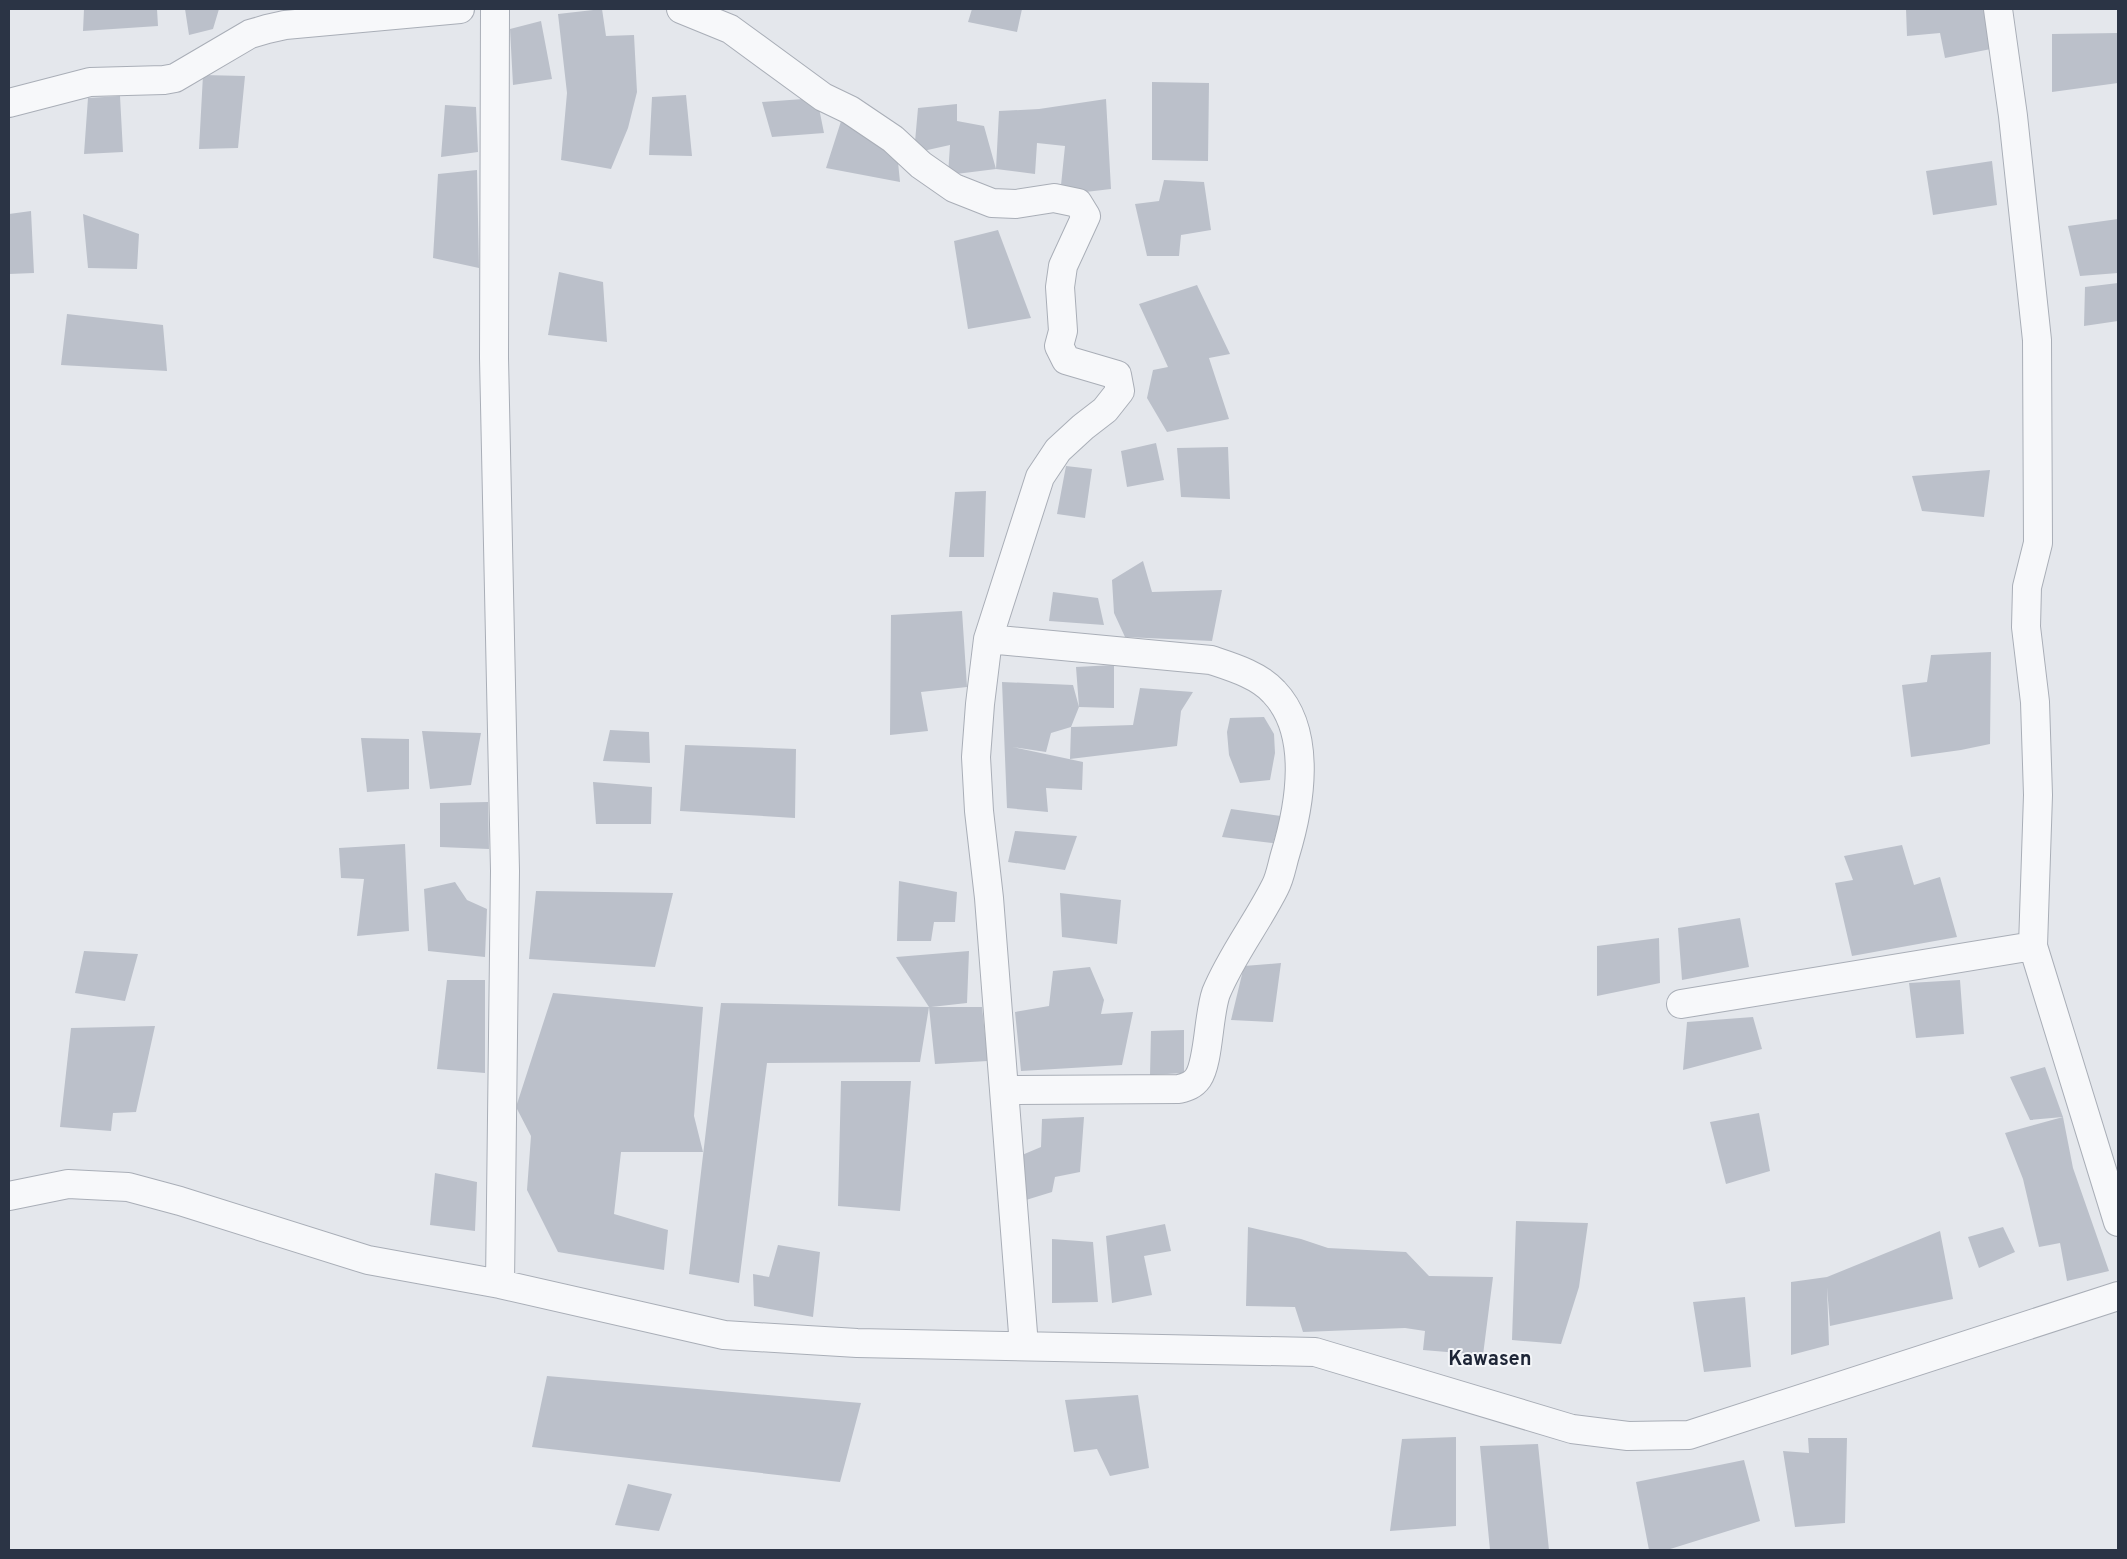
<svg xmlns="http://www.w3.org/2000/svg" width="2127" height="1559" font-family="Overpass,sans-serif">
	<rect width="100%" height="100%" fill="#e4e7ec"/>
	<path fill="#bbc0ca" d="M84,9H157L158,26L83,31Z
		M185,9H219L213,29L189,35Z
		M602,9L606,36L634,35L637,92L628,128L611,169L561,160L567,93L558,14Z
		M972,9H1022L1017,32L968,22Z
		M1906,9H1984L1991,49L1945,58L1940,33L1907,36Z
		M541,21L552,79L513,85L510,29Z
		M2118,33V83L2052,92V34Z
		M203,75L245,76L238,148L199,149Z
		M1152,82L1209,83L1208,161L1152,160Z
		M686,95L692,156L649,155L652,97Z
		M120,96L123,152L84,154L88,98Z
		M817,98L824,133L772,137L762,102Z
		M1106,99L1111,189L1060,195L1065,146L1037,143L1035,174L996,169L948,175L950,145L914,153L918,108L957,104V121L984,126L996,169L999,111L1039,109Z
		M445,105L476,107L478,152L441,157Z
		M844,112L898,162L900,182L826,168Z
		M1992,161L1997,205L1933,215L1926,171Z
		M477,170L479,268L433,258L438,174Z
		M1164,180L1204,182L1211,230L1181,235L1179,256H1147L1135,204L1159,201Z
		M31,211L34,273L9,274V214Z
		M83,214L139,234L137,269L88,268Z
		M2118,219V273L2080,276L2068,226Z
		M998,230L1031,318L968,329L954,241Z
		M559,272L603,282L607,342L548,335Z
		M2118,283V321L2084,326L2085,287Z
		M1197,285L1230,354L1209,358L1229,419L1167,432L1147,398L1153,370L1168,367L1139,304Z
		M67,314L163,325L167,371L61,365Z
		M1156,443L1164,480L1127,487L1121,451Z
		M1228,447L1230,499L1181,497L1177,448Z
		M1066,466L1092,469L1085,518L1057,514Z
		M1990,470L1984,517L1922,511L1912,476Z
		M986,491L984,557H949L955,492Z
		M1143,561L1152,592L1222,590L1212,641L1125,637L1114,613L1112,580Z
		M1053,592L1098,598L1104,625L1049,621Z
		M962,611L967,687L921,692L928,731L890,735L891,615Z
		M1991,652L1990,744L1961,750L1911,757L1902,685L1927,682L1931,655Z
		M1114,665V708L1079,707L1071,727L1133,725L1140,688L1193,692L1181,711L1177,746L1070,759L1071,727L1051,733L1046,752L1012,747L1083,762L1082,790L1046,788L1048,812L1007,808L1002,682L1073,685L1079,707L1076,667Z
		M1264,717L1274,734L1275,753L1270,780L1240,783L1229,755L1227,732L1230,718Z
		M610,730L649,732L650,763L603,761Z
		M422,731L481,733L471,785L430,789Z
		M361,738L409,739V789L367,792Z
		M685,745L796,749L795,818L680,811Z
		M593,782L652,787L651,824H596Z
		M488,802L489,849L440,847V803Z
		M1231,809L1281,816L1273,843L1222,837Z
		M1015,831L1077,836L1065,870L1008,862Z
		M405,844L409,931L357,936L364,879L341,878L339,848Z
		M1902,845L1914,885L1940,877L1957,937L1852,956L1835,883L1853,880L1844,856Z
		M899,881L957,892L955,922H934L931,941H897Z
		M455,882L467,900L487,909L485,957L428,951L424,889Z
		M536,891L673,893L655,967L529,959Z
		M1060,893L1121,900L1117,944L1062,937Z
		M1740,918L1749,967L1682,980L1678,928Z
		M1659,938L1660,983L1597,996V946Z
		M84,951L138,954L125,1001L75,993Z
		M969,951L967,1003L931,1007H982L988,1061L935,1064L929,1007L920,1062L767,1063L739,1283L689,1274L721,1003L929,1007L896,957Z
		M1281,963L1273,1022L1231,1020L1244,966Z
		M1090,967L1104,1000L1101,1014L1133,1012L1122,1065L1021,1071L1015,1012L1049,1006L1053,971Z
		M447,980H485V1073L437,1069Z
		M1960,980L1964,1034L1916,1038L1909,983Z
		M553,993L703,1007L694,1116L703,1152H621L614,1214L668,1230L664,1270L558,1252L527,1190L531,1136L516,1107Z
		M1753,1017L1762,1049L1683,1070L1687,1022Z
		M155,1026L136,1112L113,1113L111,1131L60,1127L71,1028Z
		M1184,1030V1073L1150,1075L1151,1031Z
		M2045,1067L2063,1117L2030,1120L2010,1077Z
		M841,1081H911L900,1211L838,1206Z
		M1759,1113L1770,1171L1726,1184L1710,1122Z
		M1084,1117L1080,1172L1055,1177L1052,1192L1026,1200L1022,1155L1041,1147L1042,1119Z
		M2063,1117L2073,1168L2109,1271L2067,1281L2060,1243L2039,1247L2023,1179L2005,1133Z
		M435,1173L477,1182L475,1231L430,1225Z
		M1516,1221L1588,1223L1579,1287L1561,1344L1512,1340Z
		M1165,1224L1171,1251L1144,1256L1152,1295L1112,1303L1106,1236Z
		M1248,1227L1301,1239L1328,1248L1406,1252L1429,1276L1493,1277L1483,1355L1423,1350L1425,1331L1405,1328L1303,1332L1295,1307L1246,1306Z
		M2003,1227L2015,1252L1979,1268L1968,1237Z
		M1940,1231L1953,1299L1830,1326L1827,1287L1829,1345L1791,1355V1282L1827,1277Z
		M1052,1239L1093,1242L1098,1302L1052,1303Z
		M778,1245L820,1252L813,1317L754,1306L753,1274L769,1277Z
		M1745,1297L1751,1367L1704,1372L1693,1302Z
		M547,1376L861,1403L840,1482L532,1447Z
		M1138,1395L1149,1468L1110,1476L1097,1449L1074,1452L1065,1400Z
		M1456,1437V1526L1390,1531L1402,1439Z
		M1808,1438H1847L1845,1523L1795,1527L1783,1451L1809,1453Z
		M1538,1444L1549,1550H1490L1480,1446Z
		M1744,1460L1760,1521L1667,1550H1649L1636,1482Z
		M628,1484L672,1494L659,1531L615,1525Z"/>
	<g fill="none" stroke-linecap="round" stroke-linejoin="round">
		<g stroke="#a9aeb7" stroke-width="30">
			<path id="minor" d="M495,9L494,358L505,871L500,1284
				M681,9L730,29L823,97L850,110L893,139L921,165L954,188L992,203L1016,204L1054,198L1078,203L1086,216L1063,266L1060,287L1063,331L1059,346L1066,360L1117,375L1120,391L1105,410L1083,427L1058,450L1040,477L988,639L980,704L976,757L979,811L989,898L1024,1346
				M1998,9L2013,116L2037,340L2038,543L2027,587L2026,627L2035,702L2038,795L2033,946L2118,1222
				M9,103L90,82L164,80L175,78L250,34L267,29L285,25L460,9
				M988,639L1211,660C1232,667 1259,675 1274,692C1313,733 1300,806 1285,855C1282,865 1280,878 1275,887C1257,923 1231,956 1216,993C1208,1016 1209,1062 1198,1078C1193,1085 1187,1087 1179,1089L1004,1090
				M1681,1004L2033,946
				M9,1196L68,1184L128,1187L180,1201L368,1260L500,1284L724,1335L857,1343L1315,1352L1572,1429L1628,1436L1689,1435L2118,1296"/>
		</g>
		<use href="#minor" stroke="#f7f8fa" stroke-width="28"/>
	</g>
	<g text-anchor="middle" stroke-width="4" stroke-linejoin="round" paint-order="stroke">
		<g font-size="20" font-weight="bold" fill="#1d2536" stroke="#f4f6f9">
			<text x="1490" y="1365">Kawasen</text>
		</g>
	</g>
	<rect width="2127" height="1559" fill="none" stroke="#2b3445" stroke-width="20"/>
</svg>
